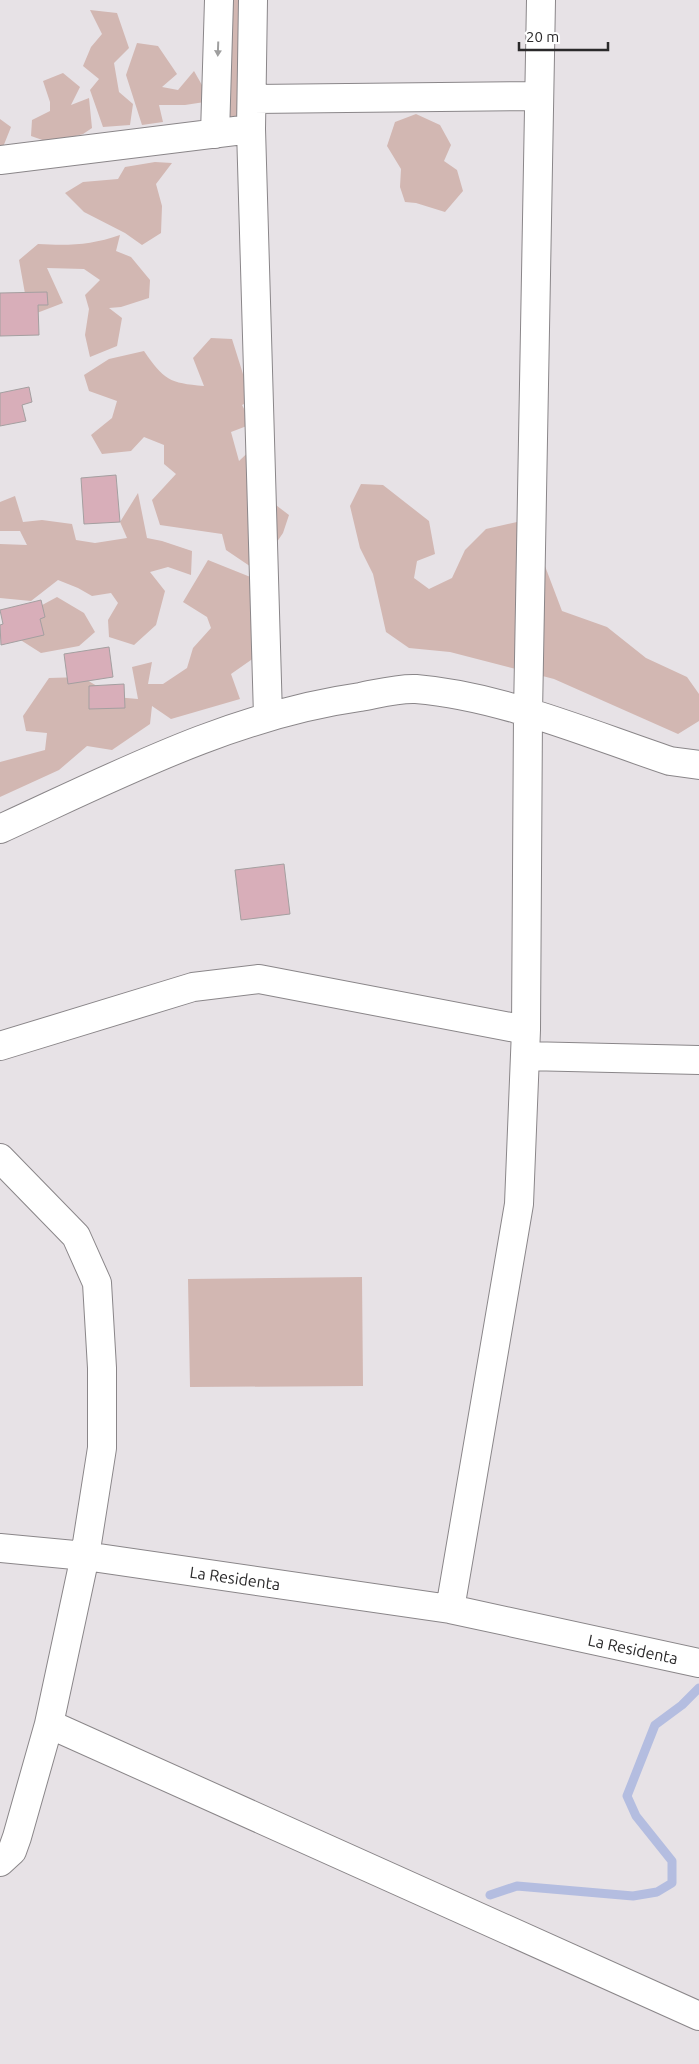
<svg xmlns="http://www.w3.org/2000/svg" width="699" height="2064" font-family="Ubuntu,sans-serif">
	<rect width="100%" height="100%" fill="#e7e2e6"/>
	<path fill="#d2b7b2" d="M229,0H245L241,116L226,119Z
		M90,10L117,13L129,48L114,63L119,92L133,104L130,125L103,127L90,90L99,79L83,66L91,47L102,34Z
		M137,43L158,46L177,74L162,87L178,90L194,71L211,101L185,105H159L163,122L142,125L126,75Z
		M63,73L80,87L71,105L89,98L92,128L83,134L51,143L31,136L32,120L50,111V102L43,81Z
		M416,114L440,125L451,145L444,161L457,170L463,191L445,212L416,203L405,202L400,187L401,169L387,146L395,122Z
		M0,119L11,127L3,147H0Z
		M155,162L172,163L156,184L162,206L161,233L142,245L125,233L84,212L65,193L83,182L118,179L125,167Z
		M120,235L116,251L131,257L150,280L149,298L121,307L109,308L122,318L117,346L90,357L85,335L89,309L85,295L100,280L84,269L47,268L63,303L29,316L19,260L38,244C69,246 91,245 120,235Z
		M211,338L232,339L243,374L271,362L270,391L242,405L252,424L231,432L239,461L258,443L275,469L260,493L289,515L283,533L257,571L226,550L222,534L160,525L152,500L176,474L164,464V445L144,437L131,451L102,454L91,435L112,418L117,401L89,391L84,375L109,359L144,351C164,380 169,383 204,386L193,358Z
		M361,484L383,485L429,521L435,554L417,561L414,578L429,589L452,578L465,550L486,529L517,522L540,553L562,611L607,627L646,658L687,677L699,694V721L678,734L554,679L450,652L409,648L386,632L373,574L360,548L350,506Z
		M138,493L147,538L162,541L192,551L191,575L168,567L150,572L165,591L156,625L134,645L109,637L108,620L118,603L111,593L92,596L78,588L58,580L31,601L0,598V544L27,545L20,531H0V502L15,496L23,522L42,520L72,524L76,540L95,543L127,538L120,522Z
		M208,560L268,584L250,595L258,655L231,674L240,699L171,719L152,706L150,724L112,750L87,746L59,770L0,797V762L45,750L47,733L26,731L23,716L49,678L82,677L115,697L138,699L132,667L152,662L148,684H163L187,668L193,648L211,628L207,617L183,602Z
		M57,597L84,613L95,632L79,646L41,653L19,639L33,610Z
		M362,1277L363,1386L190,1387L188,1279Z"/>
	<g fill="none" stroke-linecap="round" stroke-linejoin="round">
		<path stroke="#b4bde0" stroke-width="9" d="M490,1895L517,1886L633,1896L657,1892L672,1883V1861L636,1816L627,1796L655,1725L682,1705L699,1688"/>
	</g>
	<path fill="#d8aeb9" stroke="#a49fa0" d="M47,292L48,305H38L39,335L0,336V293Z
		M29,387L32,402L22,405L26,421L0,426V393Z
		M116,475L120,522L84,524L81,478Z
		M41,600L45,617L40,619L44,635L1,645L0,625L3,624L0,610Z
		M109,647L113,677L68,684L64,654Z
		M124,684L125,708L89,709V686Z
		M284,864L290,914L241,920L235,870Z"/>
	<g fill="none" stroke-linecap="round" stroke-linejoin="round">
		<g stroke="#8a8689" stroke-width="30">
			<path id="minor" d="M253,0L251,129L268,716
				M252,99L539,96
				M215,134L219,0
				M0,160L251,129
				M0,829C116,776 232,715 360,697C377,694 398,688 416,689C501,696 589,734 670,761L699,765
				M0,1046L193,987L259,979L526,1030
				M525,1056L699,1060
				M0,1158L76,1236L97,1283L102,1368V1448L85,1556L0,1548
				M450,1609L519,1204L526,1030L528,714L541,0
				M49,1724L699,2016
				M0,1862L12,1851L17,1837L49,1724L85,1556L450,1609L699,1663"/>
		</g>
		<use href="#minor" stroke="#fff" stroke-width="28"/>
	</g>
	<defs><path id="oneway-solid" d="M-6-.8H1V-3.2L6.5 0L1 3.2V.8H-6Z" transform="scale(1.25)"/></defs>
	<use fill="#9f9f9f" href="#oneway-solid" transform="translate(218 49) rotate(92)"/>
	<g text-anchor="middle" stroke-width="5" stroke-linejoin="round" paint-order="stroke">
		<g font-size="16" fill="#2a292a" stroke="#fff">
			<text transform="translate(235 1578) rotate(8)" y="6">La Residenta</text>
			<text transform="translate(633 1649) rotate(12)" y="6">La Residenta</text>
		</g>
	</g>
	<path d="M519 42v8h89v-8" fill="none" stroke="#2a292a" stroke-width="2.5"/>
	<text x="526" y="42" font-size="15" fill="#2a292a" stroke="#ffffff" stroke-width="4" paint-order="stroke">20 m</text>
</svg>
